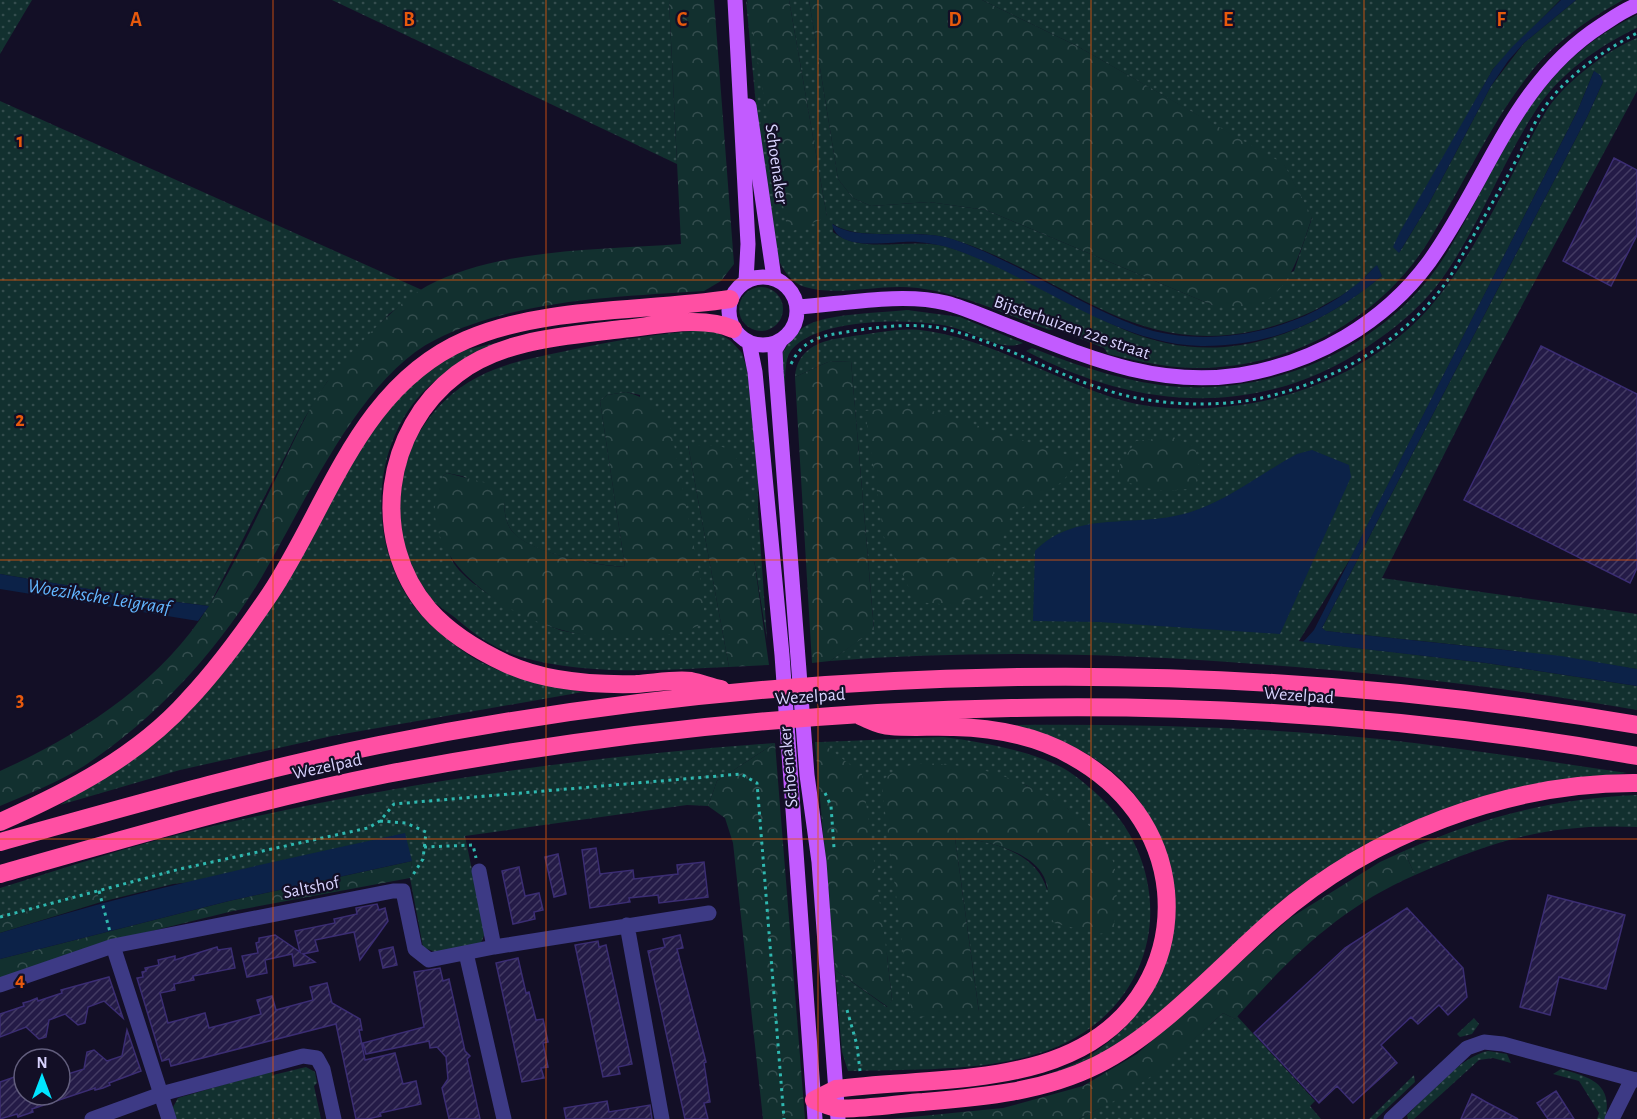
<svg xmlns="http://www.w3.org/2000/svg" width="1637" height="1119" font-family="'Alegreya Sans',sans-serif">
	<defs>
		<pattern id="grass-dots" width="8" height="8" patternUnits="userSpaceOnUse" patternTransform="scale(1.5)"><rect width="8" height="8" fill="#12302f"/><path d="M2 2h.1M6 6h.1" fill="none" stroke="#344d4e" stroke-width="1.8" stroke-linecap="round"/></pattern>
		<pattern id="forest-crowns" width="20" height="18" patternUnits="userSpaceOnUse" patternTransform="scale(1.5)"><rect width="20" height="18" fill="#12302f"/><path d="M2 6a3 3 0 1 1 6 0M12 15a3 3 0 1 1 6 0" fill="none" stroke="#344d4e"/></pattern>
		<pattern id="building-hatch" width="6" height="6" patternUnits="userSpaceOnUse" patternTransform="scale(1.5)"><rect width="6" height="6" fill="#241b47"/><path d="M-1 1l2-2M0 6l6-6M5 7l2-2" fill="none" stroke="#433b63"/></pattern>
	</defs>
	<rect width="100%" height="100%" fill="#130f26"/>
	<path fill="url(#grass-dots)" fill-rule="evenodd" d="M0,0H32L0,54Z
		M332,0H669L677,164Z
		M746,0L827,217L789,0H809L838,179L853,198L871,206L929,202L986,210L1212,305L1294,271L1312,218L1284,165L1077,46L982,0H1560L1493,69L1439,166L1399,253L1427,207L1491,86L1524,43L1576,0H1623C1588,19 1552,44 1528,76C1489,126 1463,186 1430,239C1380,321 1288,369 1193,368C1164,367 1136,361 1108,354L1104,348L1056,329L1049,330C1007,315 963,294 918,288C881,283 839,297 805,287C791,283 780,267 777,254L760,148ZM833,224C858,242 914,228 948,238C1059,270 1129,358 1254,331C1280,325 1304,317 1326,304C1337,298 1348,292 1357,285C1364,279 1369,271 1377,266L1382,276C1307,337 1219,370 1125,330C1065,304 1011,267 948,247C912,236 863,256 833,232Z
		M1637,15V28C1600,45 1558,75 1536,110C1503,161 1482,219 1448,270C1429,300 1399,326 1370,345C1262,419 1138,411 1026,351L1032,348C1078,366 1131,384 1181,387C1284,393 1394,341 1448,251C1504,157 1530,66 1637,15Z
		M1637,38V91L1475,393L1382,578L1637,614V669L1506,650L1325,631L1322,628L1587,117L1603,82L1594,71L1577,112L1352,556L1299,641L1486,663L1637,686V710C1510,688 1383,673 1255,664C1113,653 972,650 830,661L874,629L851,361L828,362L795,377C797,348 821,340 847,337C871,334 897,328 920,330C991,338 1059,384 1128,402C1162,410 1198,410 1232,406C1305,398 1381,363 1430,307C1455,278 1475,244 1493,211C1511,179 1526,145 1545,113C1561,85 1607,50 1637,38Z
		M0,101L422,290L389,314L327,382L304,419L209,606L136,597L0,574Z
		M739 309a22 22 0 1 1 44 0a22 22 0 1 1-44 0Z
		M907,310L960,317L1023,343C1004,352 977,335 958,329C922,317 810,316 789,354C780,371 789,449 791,472L781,357C786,346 794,334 804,327C826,313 880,313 907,310Z
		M714,330L731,341L742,353L747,369L758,444V509L767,639L754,559L688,445L729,667C660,670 588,676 521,657C497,650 478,637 459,621C450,613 438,607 431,598C418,580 406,559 401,537C386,475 422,405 478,377C504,363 533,358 561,352C612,341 661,332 714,330ZM626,392L640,395L638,637C613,635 584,636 560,630C533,622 462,585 451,558C446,543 445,494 443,476L447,473L462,476L504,495C504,506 504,521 512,531C529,554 597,565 625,567L600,401L607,395Z
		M501,342C474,355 449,367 428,387C369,443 367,546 416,609C429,625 446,639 463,651C497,676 543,683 583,692L332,736L180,770L60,805L125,762L179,715L346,465L408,383L460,351Z
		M1012,725C1135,724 1258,727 1380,739C1462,748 1545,761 1627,773L1579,779L1358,857L1105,1058L1038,1078C1056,1071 1076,1065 1092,1054C1153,1014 1186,947 1171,875C1169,864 1162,852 1158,841C1153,831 1150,818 1144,808C1116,762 1062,736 1012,725Z
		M943,737C981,742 1022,749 1057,765C1072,772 1086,784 1098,795C1171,862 1169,977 1083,1033C1021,1074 921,1069 848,1071L842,1052L835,970L887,1007L892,1000L887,955L821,742ZM900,767L1026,785L1068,809L1095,832L1111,857L1047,890C1037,852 990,840 955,838L979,1012Z
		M775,743L717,781L708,806L687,805L465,836L485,933L481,943L435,952L423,947L410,878L412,861L173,884L101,902L95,890L0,920V888C65,868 130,846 196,830C384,785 583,756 775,743Z
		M1637,795V827C1549,823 1495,840 1415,875L1404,851C1484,817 1550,799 1637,795Z
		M1223,1013L1235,1019L1237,1016L1315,1101L1310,1106L1321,1119H1079C1137,1090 1175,1056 1223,1013Z
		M1474,1018L1479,1024L1472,1034L1460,1037L1457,1034Z
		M1488,1051L1507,1054L1511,1063L1493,1058L1479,1060L1414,1119H1408L1407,1115C1427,1096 1461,1056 1488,1051Z
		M306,1067L315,1072L317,1083L314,1086L321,1119H175L172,1109L178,1098L271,1071L273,1075Z
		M1561,1069C1589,1077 1614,1083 1605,1119H1597L1599,1113L1579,1081L1553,1074Z
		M1414,1075L1415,1082L1376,1119H1369Z"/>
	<path fill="url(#forest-crowns)" d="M669,0H714L734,264L721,281L704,291C615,297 517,299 435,340C358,378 301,512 257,585C214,655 153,721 84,766C59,782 28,794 0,806V771C78,736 162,682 208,607C236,563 258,514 281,468C295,439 308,408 327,382C340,363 357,347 373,330C389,315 407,297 427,286C499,248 600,250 681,244Z
		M747,0H789L827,217L788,233Z
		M809,0H982L1077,46L1284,164L1312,217C1294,271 1282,320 1212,305L986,210L929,202L871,206L853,198L838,179Z
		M851,361L874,630L830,661L812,663L795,377L828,362Z
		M626,392C649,398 660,409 671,429L704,598V616L698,626C663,642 598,640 562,630C510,617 432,567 435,507C436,496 440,486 443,476L447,473L490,484L504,495C504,506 504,521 512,531C529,553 598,566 625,567L600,401L607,395Z
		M914,405L1080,459L1062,482L1011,515L994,563L992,593L952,605L916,602L884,537L865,411Z
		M1173,437L1195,447L1201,475L1194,488C1164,493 1147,490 1119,479V466L1136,441Z
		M688,445L719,446L732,450L741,467L769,665L729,667Z
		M815,742H821L862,774L887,955L892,1000L888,1007L835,970Z
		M775,743L805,1119H763L733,843L725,818L708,806L717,781Z
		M927,763C944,765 961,765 978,769C1021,778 1096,814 1112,858C1120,881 1116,904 1114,927L1110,932L1099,934L1054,923C1046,909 1051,891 1044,877C1031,850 981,839 955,838L979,1013L917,1017L911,1008L882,789L885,778L900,767Z
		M1404,851L1415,875C1339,908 1290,958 1235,1019L1223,1013L1159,1071L1114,1101L1079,1119H891L1003,1108L1083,1086L1137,1054L1290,918L1380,862Z
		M412,861L410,878L233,911L99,944L0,978V959L229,901Z
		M95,889L101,902L0,933V920Z"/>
	<path fill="#0c2248" d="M1561,0H1576L1524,43L1508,61L1491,86L1427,207L1399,253L1393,247L1400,232L1493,69L1513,46Z
		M1594,71L1600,75L1603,82L1587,117L1322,628L1326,631L1561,656L1637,669V686L1486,663L1303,642L1314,630L1577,112Z
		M832,224C860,243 915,227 952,239C1018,261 1074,303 1137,326C1208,351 1299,332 1357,284C1364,279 1370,271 1377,265L1382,276C1328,320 1272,347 1201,346C1114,344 1034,276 953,249C942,245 929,243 917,242C895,240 838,254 832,224Z
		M1312,450L1349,465L1351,477L1280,634L1099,622L1033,621L1035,551C1074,511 1130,527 1179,515C1222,506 1259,474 1297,454Z
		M0,574L136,597L209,606L198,621L0,589Z
		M405,833L412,861L229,901L0,959V933C133,891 269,863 405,833Z"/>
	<path fill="url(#building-hatch)" stroke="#3b2d73" stroke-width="1.5" d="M1614,158L1637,170V235L1611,286L1563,261Z
		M1541,346L1637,394V568L1630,583L1464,500Z
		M596,848L600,874L633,870L634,879L678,874L677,865L704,862L708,897L659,903L658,895L629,898L630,902L590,908L582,850Z
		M558,854L566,894L554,897L545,857Z
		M519,867L525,896L539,893L543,910L534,912L535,919L513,924L502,871Z
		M1548,895L1625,915L1606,989L1559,977L1550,1015L1520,1007Z
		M377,904L379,910L385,908L388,921L360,960L354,932L315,940L318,951L303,954L315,962L294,966L292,954L265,960L267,973L247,977L242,956L258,953L256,943L259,942V938L275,935L300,952L295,931L335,923L334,919L357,914L356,908Z
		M1407,908L1463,968L1467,997L1448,1015L1439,1005L1418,1024L1411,1017L1381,1045L1397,1063L1353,1103L1337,1086L1319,1103L1254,1033L1345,948Z
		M680,935L683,948L677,949L706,1062L704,1063L710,1102L704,1103L708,1119H685L648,951L665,947L663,939Z
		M598,941L599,947L606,945L632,1064L618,1067L620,1074L603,1077L575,945Z
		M217,947L218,950L231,948L235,968L193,976L194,980L174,984L175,990L160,993L168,1023L205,1013L209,1028L236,1021L261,1014L257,1000L272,996L276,1010L313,1000L310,987L327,983L332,1003L360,1019L362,1030H359L365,1060L395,1053L403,1084L416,1081L421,1104L380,1113L381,1116L368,1119H356L336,1024L171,1066L169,1059L162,1061L137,978L143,977L142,972L146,971L145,968L159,965L158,960L175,956V960Z
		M393,947L397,965L383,968L379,950Z
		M518,958L526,993L529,992L536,1020L543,1019L548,1042L543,1043L548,1067L541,1068L544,1078L522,1082L496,963Z
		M440,968L443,981L449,979L465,1051L470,1056L467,1059L480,1119H449L442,1088L448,1079L446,1057L437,1047L430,1048L429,1041L366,1054L363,1043L424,1027L414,972Z
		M109,977L123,1018L104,1001L88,1007L85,1023L78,1025L65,1014L49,1020L46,1037L39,1039L26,1027L0,1037V1014L24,1006L23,1003L30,1001L37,998L38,1001L62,993L61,990Z
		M127,1030L141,1071L109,1083L110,1085L103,1088L95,1090V1088L32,1109L33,1112L18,1117L17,1114L0,1119V1082L17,1076L24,1083V1095H60V1067L68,1074L84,1069L87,1052L94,1050L107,1061L122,1056Z
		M1556,1091L1574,1119H1548L1537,1103Z
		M1472,1094L1486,1102L1518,1119H1461Z
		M607,1101L609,1112L650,1105L652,1119H566L564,1108Z"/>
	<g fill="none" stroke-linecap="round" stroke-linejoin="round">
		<path stroke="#2fb8b0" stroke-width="3" stroke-dasharray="3 4.5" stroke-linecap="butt" d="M791,364C803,339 821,336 846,332C877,327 914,322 945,329C1013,345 1073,387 1142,399C1178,405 1215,406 1251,400C1327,386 1402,344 1447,281C1456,268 1463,253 1471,240C1488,210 1506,180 1522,149C1529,136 1535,120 1544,108C1567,75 1603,51 1637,33
			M825,793L831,806L834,848
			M380,821L406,823L426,832L423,859L411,878
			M424,847L473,845L476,858
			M99,891L110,932
			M0,917L180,869L368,828L380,821L394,804L741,774L757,783L784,1119
			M847,1010L857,1045L860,1071"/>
		<path stroke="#3d3a85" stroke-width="15" d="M479,871L494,947
			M627,925L662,1119
			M113,946L169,1119
			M466,953L504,1119
			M0,985L113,946L393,891H403L415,949L429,960L494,947L709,913
			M92,1119L161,1094L303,1056L317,1058L323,1069L334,1119
			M1391,1119L1467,1048L1484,1042L1503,1044L1632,1079
			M1612,1119L1632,1079L1637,1080"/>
		<path stroke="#c25bff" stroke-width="15" d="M735,0L748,244L746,281
			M749,106L774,278
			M729 311a34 34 0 1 1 68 0a34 34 0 1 1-68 0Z
			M798,307C842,304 903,292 946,303C965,308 985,317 1003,324C1083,355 1153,388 1240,375C1314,363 1384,323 1429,262C1488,180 1512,83 1602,25C1613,18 1624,10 1637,5
			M781,340L775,350L776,371L807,775L819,862L838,1119
			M749,342L755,372L782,655L815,1119"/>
		<path stroke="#ff4fa3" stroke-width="18" d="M721,689C711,687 701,683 691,681C674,679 654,683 636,684C595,685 546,682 507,664C479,651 450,634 429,610C368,539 384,429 457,374C503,339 566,336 622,329C655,326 702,315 733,329
			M0,822C68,792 138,756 188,700C219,667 245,631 270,594C329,505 359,386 466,340C543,306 646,312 730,299
			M0,842C126,807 251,771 379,745C791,662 1223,654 1637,725
			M0,874C128,838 256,800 387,774C797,696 1225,682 1637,756
			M814,1100C821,1103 828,1106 836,1108C852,1111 903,1103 923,1102C982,1097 1043,1092 1097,1065C1160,1034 1220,966 1274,919C1371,834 1508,782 1637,783
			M814,1100L836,1089C940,1075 1084,1092 1145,987C1162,958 1169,924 1166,891C1160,831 1123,784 1072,756C1037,736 993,728 954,727C933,726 911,728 890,726C880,726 870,720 860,716"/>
	</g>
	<path fill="none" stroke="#e8590c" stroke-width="1.5" stroke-opacity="0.55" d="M273,0V1119M546,0V1119M818,0V1119M1091,0V1119M1364,0V1119M0,280H1637M0,560H1637M0,839H1637"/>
	<g text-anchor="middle" stroke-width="4.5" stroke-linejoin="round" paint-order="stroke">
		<g font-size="18" fill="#d9d4ff" stroke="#130f26">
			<text transform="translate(777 164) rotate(82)" y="6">Schoenaker</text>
			<text transform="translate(1072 327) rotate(19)" y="6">Bijsterhuizen 22e straat</text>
			<text transform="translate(1299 695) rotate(4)" y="6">Wezelpad</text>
			<text transform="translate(810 696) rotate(-4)" y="6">Wezelpad</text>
			<text transform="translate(327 766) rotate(-12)" y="6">Wezelpad</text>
			<text transform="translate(788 767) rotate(-95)" y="6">Schoenaker</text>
			<text transform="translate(311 887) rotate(-11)" y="6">Saltshof</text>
		</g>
		<g font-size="20" font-style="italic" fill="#62b6ff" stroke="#130f26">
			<text transform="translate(99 596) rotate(9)" y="7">Woeziksche Leigraaf</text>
		</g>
	</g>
	<g font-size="20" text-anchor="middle" font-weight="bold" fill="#e8590c" stroke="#130f26" stroke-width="4.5" stroke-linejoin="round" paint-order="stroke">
		<text x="136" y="26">A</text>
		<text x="409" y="26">B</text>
		<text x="682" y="26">C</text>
		<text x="955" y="26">D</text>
		<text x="1228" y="26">E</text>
		<text x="1501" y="26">F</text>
		<text x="20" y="147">1</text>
		<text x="20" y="426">2</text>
		<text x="20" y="706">3</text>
		<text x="20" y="986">4</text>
	</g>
	<g transform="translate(42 1077)"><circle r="28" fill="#130f26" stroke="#625e7d" stroke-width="1.5"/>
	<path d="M0-4.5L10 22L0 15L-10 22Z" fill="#00e5ff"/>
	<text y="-9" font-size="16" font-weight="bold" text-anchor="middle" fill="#d9d4ff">N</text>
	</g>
</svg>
